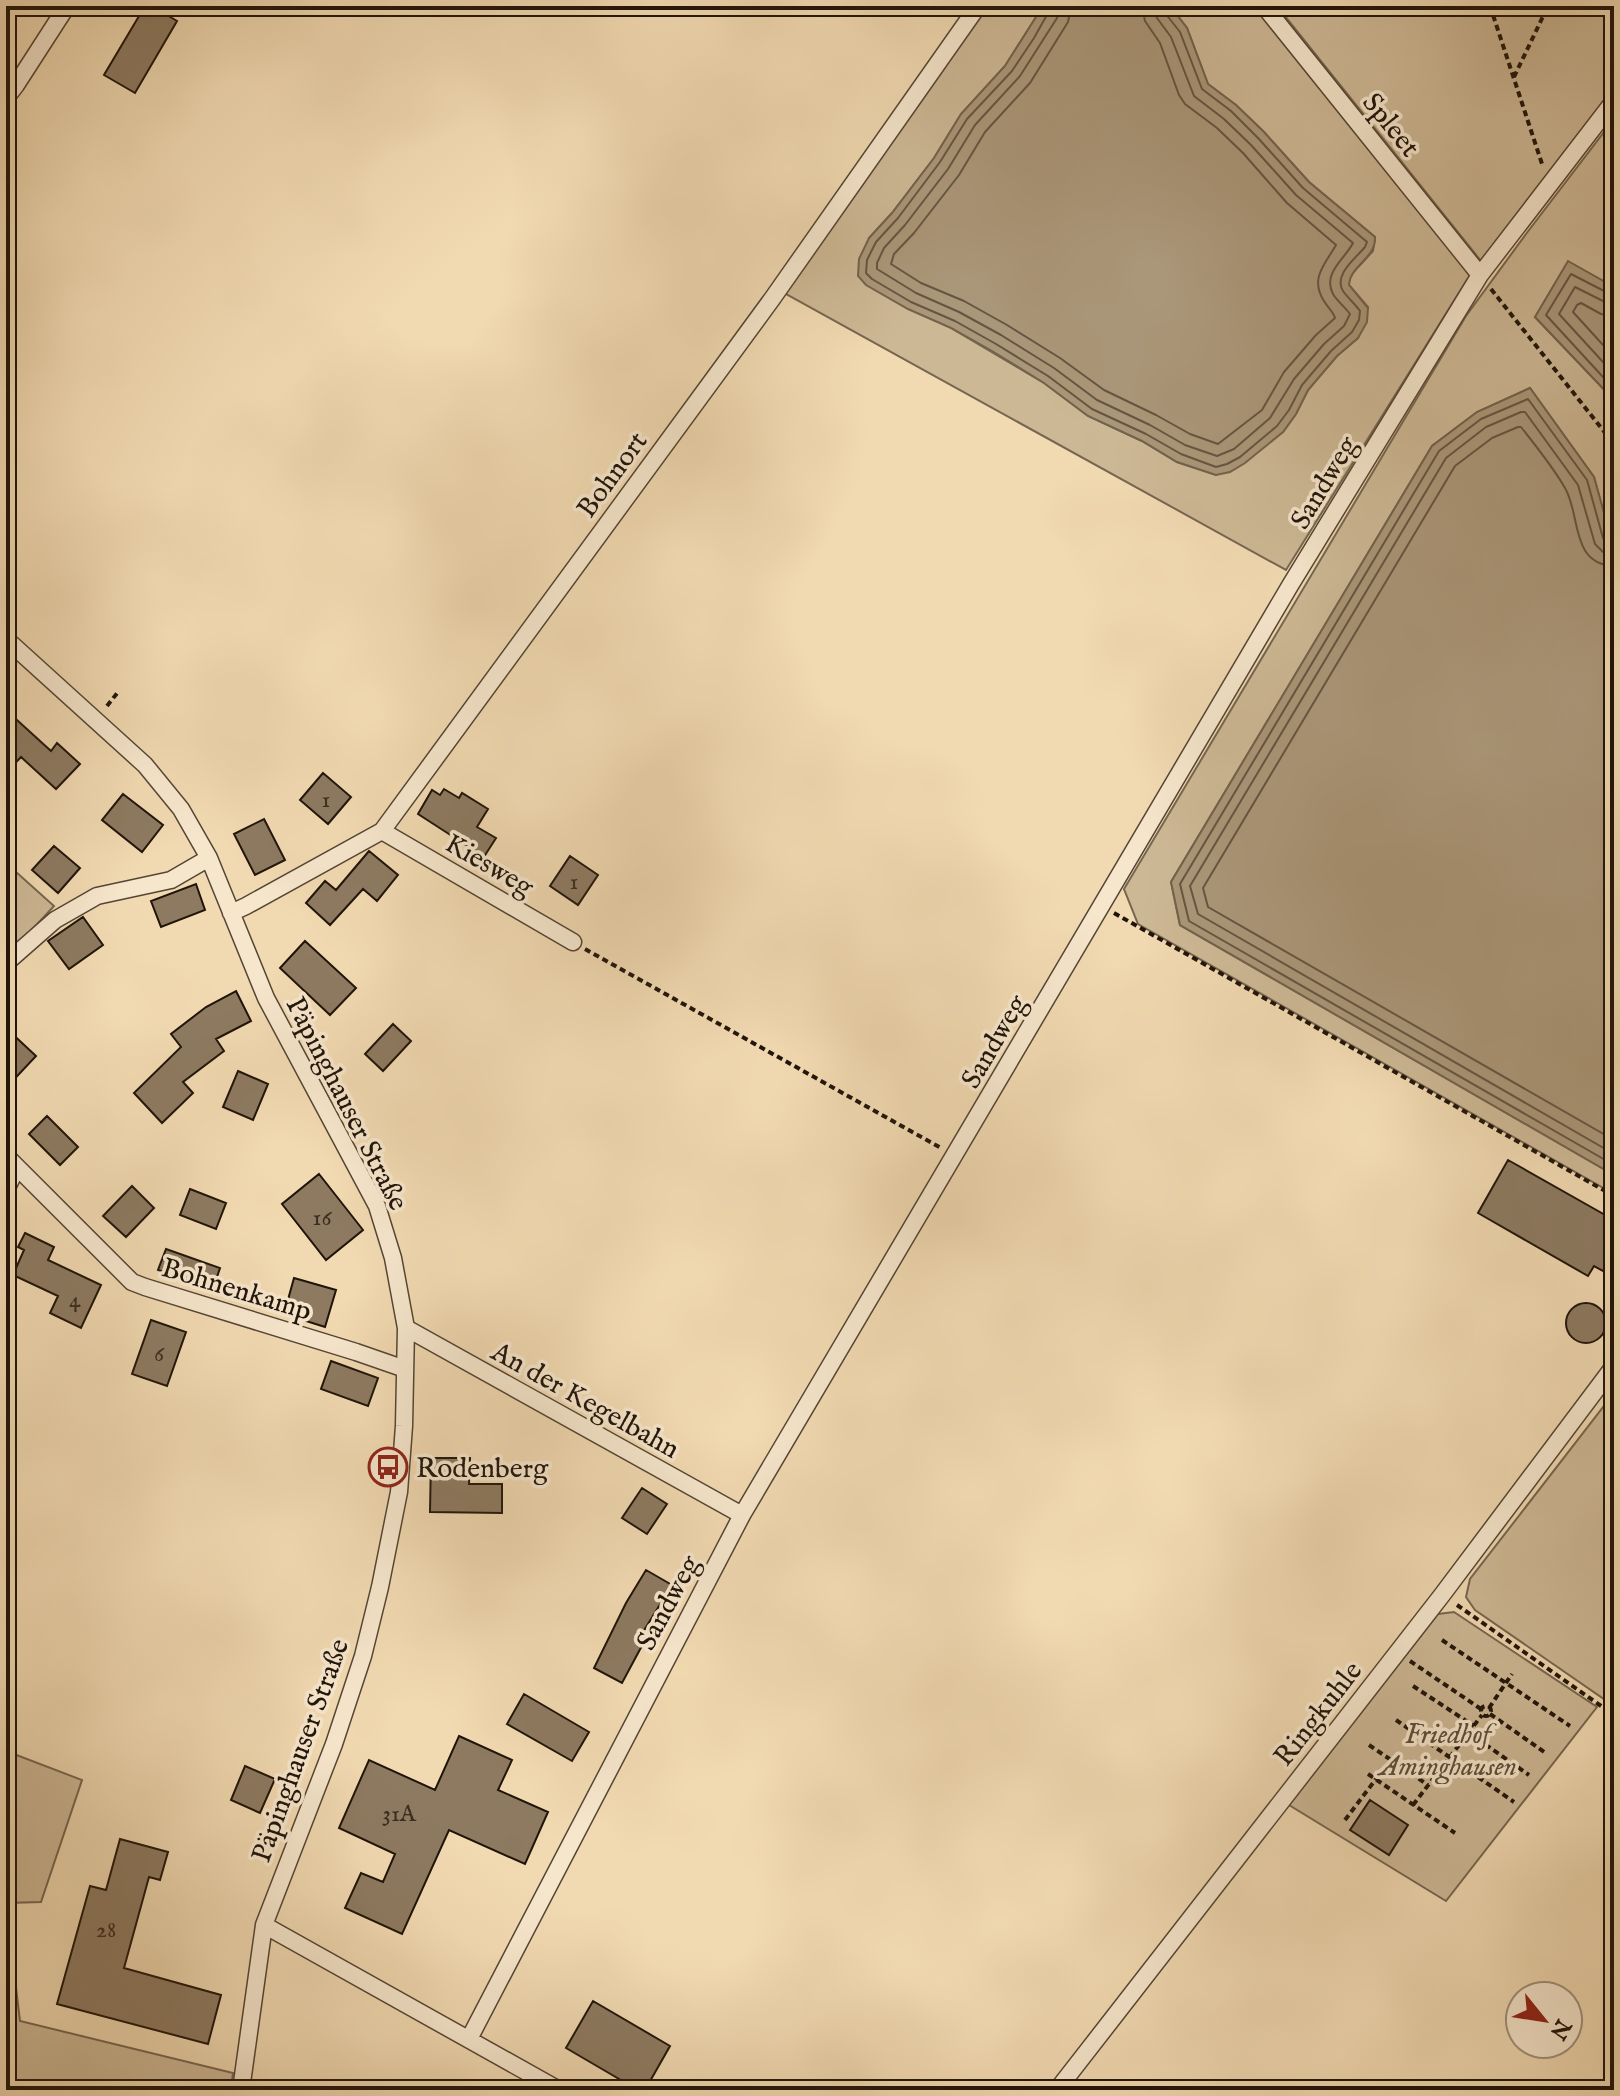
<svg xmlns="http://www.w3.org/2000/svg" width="1620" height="2096" font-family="'IM FELL English',serif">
	<rect width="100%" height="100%" fill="#f1d9b1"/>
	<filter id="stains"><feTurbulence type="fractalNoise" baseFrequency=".0025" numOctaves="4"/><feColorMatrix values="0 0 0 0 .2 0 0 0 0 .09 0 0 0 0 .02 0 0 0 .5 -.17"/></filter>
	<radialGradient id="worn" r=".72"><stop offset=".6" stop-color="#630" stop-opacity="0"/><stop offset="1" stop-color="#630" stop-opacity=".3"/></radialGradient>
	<path fill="#cdb895" stroke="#766650" stroke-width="2" d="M987,6H1043L1005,66L961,114L934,158L892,213L869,238L951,328L1044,383L1088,416L1142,441L1177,462L1216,475L1283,432L1296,414L1308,390L1337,356L1358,338L1368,307L1349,285V277L1373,251L1375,237L1309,182L1264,132L1236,105L1208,84L1187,28L1170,6H1256L1470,275L1286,570L784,293Z
		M1277,6H1614V87L1481,261Z
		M1614,119V287L1568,262L1535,317L1614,400V549L1594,477L1530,388L1477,412L1432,446L1171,882L1180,925L1614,1175V1194L1138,924L1124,889L1466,316L1526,234Z
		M6,863L54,906L6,958Z
		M1614,1393V1706L1475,1610L1466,1597L1470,1579Z
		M1454,1612L1597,1707L1446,1901L1289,1805L1438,1614Z
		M6,1751L82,1780L41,1902L6,1903L20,2021L233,2073L231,2090H6Z"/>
	<path fill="#aa9678" stroke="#73624c" stroke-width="2" d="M1043,6H1170L1187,28L1208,84L1236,105L1264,132L1309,182L1375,237C1376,259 1350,265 1349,285L1368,308L1367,322L1358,338L1337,356L1308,390L1296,414L1283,432L1245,463L1230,472L1216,475L1177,462L1142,441L1088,416L1044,383L992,351L951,328L908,309L866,285L858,276L859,259L869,238L892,213L934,158L961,114L1005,66Z
		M1568,261L1614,287V400L1535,317Z
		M1530,388L1594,477L1614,549V1175L1180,925L1171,882L1432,446L1477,412Z"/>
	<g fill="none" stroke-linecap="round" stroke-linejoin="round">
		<path stroke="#655541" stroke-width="2" d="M1049,6L1048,13L1034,38L1012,71L967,119L940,162L898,218L876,242L867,260L866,273L872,279L911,302L955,321L996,344L1048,376L1092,409L1146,434L1181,454L1216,467L1227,464L1240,457L1277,426L1289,410L1302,385L1331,351L1352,332L1359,320L1360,311C1355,304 1348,298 1343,291C1333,275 1356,258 1365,247L1367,242L1303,188L1258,138L1231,111L1202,89L1180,32L1165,13L1164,6
			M1059,6L1057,18L1020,76L975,125L948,169L905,225L884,248L877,263V269L916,293L959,312L1001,335L1054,368L1097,400L1150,425L1185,445L1217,456L1234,449L1270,418L1294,379L1324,344L1344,326L1350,314C1345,307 1337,301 1333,294C1322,273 1345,259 1353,243L1296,195L1251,145L1224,119L1194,96L1171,37L1157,18L1154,6
			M1071,6L1068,22L1030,83L985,132L959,175L914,233L894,254L891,264L921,283L964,301L1007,325L1060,358L1104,390L1156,415L1190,434L1218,444L1262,410L1284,372L1316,335L1335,318C1333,311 1328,308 1324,301C1309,278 1326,263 1336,245L1287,203L1243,153L1217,128L1185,104L1179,95L1160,43L1145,21L1142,6
			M1614,294L1608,293L1571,274L1546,315L1614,389
			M1614,304L1605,302L1575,287L1559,314L1614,374
			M1614,316L1601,314L1581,303L1577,305L1573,312L1614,357
			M1614,544L1608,543L1603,538L1587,480L1528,399L1481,419L1439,451L1180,884L1189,921L1614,1165
			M1614,554L1603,552L1595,544L1578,485L1525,412H1521L1486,427L1446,458L1190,886L1198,914L1614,1154
			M1614,566C1570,564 1581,515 1565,488C1553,467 1536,446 1521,427H1518L1492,438L1455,466L1203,888L1208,907L1614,1140"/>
	</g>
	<path fill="#8d7a61" stroke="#20140a" stroke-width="2" d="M145,6H152L177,21L135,93L104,75Z
		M6,710L51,751L57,743L80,764L56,789L21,757L6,773Z
		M323,773L351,797L328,824L300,800Z
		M444,789L459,798L462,793L488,809L477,827L496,838L482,860L467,851L469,847L418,814L432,790L440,795Z
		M123,794L163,825L142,852L102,820Z
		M264,819L285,860L255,875L234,834Z
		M54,846L80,868L58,893L32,870Z
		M369,851L398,875L377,901L363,889L330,925L306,903L325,881L336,890Z
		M570,856L598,875L578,905L550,886Z
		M196,884L205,910L161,927L151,901Z
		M83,917L103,945L69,969L48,941Z
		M305,941L356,988L330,1015L280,968Z
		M236,991L251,1021L216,1039L224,1051L183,1082L193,1093L162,1123L134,1093L181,1047L171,1034L206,1007Z
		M393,1024L411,1041L383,1071L365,1054Z
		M6,1028L36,1056L6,1088Z
		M238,1071L268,1084L253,1120L223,1107Z
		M47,1116L78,1147L60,1165L29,1134Z
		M1508,1160L1614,1220V1277L1594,1266L1588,1276L1478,1213Z
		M319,1174L363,1230L326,1260L282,1204Z
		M132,1186L154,1208L126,1237L103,1216Z
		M190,1189L226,1203L216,1229L180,1215Z
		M25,1233L54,1247L48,1260L101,1285L81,1328L50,1313L58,1296L13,1275L24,1250L18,1247Z
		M166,1249L220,1268L213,1289L158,1270Z
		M294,1278L336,1290L325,1327L284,1314Z
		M1566 1323a20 20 0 1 1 40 0a20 20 0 1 1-40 0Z
		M151,1320L186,1332L167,1386L132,1374Z
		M331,1361L378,1378L368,1406L321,1389Z
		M431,1458H470L469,1484H502V1513L430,1512Z
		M642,1488L667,1504L647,1534L622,1518Z
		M646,1570L672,1585L640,1637L645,1640L622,1683L594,1668L626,1603Z
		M524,1694L589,1732L572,1761L507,1724Z
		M459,1736L512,1760L498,1790L548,1812L525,1864L449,1830L402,1934L345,1908L361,1873L383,1882L395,1854L339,1828L369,1760L435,1790Z
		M245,1766L275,1779L260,1813L231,1800Z
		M1370,1800L1408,1825L1389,1855L1350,1830Z
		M120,1839L168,1852L160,1880L149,1877L124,1968L221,1995L208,2044L57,2004L90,1886L106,1890Z
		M593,2001L670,2046L645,2090H638L566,2048Z"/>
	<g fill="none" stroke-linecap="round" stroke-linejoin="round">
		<g stroke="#544534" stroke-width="19">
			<path id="minor" d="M1264,6L1480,275
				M6,98L16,85L67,6
				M6,639L145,765L181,809L209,858L266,998L377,1206L393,1258L406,1328L404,1426L399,1492L380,1587L363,1656L334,1744L264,1925L241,2090
				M382,831L573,942
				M231,913L246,906L382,831L772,299L978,6
				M6,963L55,920L97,896L171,880L209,858
				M6,1156L132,1282L145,1287L356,1352L405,1369
				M6,1190L17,1167
				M406,1328L742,1515
				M264,1925L559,2090
				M469,2039L742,1515L1291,584L1480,275L1614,101
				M1057,2090L1442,1595L1614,1366"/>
		</g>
		<path stroke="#20140a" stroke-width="4" stroke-dasharray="6 4" stroke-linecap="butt" d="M1490,6L1542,164
			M1514,77L1548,6
			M1491,289L1614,444
			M107,706L118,692
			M1114,913L1614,1196
			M585,949L941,1148
			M1457,1605L1614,1715
			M1442,1640L1570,1726
			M1410,1661L1481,1709
			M1413,1686L1474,1726
			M1481 1711a5 5 0 1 1 10 0a5 5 0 1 1-10 0Z
			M1489,1708L1512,1674
			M1490,1714L1547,1754
			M1396,1720L1514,1802
			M1469,1733L1529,1775
			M1369,1745L1428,1785
			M1368,1774L1455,1833
			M1413,1805L1482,1715
			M1345,1820L1376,1779"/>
		<use href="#minor" stroke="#f6e6cc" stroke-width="16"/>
	</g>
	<defs>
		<g id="bus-ring" transform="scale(2)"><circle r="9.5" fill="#f6e6cc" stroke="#8f2418" stroke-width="1.5"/><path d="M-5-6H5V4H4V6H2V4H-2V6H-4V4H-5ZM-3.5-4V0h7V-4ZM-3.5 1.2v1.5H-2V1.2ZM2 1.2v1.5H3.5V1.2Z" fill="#8f2418"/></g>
	</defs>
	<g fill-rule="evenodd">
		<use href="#bus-ring" x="388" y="1467"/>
	</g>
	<g text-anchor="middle" stroke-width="7" stroke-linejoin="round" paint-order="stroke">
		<g font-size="24" fill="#3b2e20">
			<text x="326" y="807">1</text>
			<text x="574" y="889">1</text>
			<text x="322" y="1225">16</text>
			<text x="75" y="1307">4</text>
			<text x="159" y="1361">6</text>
			<text x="399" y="1821">31A</text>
			<text x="106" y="1937">28</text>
		</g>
		<g font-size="28" fill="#20140a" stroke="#f6e6cc">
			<text transform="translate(1392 124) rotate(51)" y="10">Spleet</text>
			<text transform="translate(611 474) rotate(-54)" y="10">Bohnort</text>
			<text transform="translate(1323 482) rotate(-59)" y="10">Sandweg</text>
			<text transform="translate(490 864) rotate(30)" y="10">Kiesweg</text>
			<text transform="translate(993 1041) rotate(-60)" y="10">Sandweg</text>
			<text transform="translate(348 1103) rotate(63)" y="10">Päpinghauser Straße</text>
			<text transform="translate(237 1288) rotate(17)" y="10">Bohnenkamp</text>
			<text transform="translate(586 1399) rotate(29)" y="10">An der Kegelbahn</text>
			<text transform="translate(667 1602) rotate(-62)" y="10">Sandweg</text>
			<text transform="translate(1317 1713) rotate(-52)" y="10">Ringkuhle</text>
			<text transform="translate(299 1750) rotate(-70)" y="10">Päpinghauser Straße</text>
		</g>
		<g font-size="28" fill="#20140a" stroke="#f6e6cc" text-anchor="start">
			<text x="416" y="1477">Rodenberg</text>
		</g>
		<g font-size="28" font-style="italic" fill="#5d4d3b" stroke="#f6e6cc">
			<text x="1448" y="1743">Friedhof<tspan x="1448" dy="32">Aminghausen</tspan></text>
		</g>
	</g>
	<rect width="1620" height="2096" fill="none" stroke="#f1d9b1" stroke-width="32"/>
	<rect x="8" y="8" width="1604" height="2080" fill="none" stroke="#20140a" stroke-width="4"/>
	<rect x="16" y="16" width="1588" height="2064" fill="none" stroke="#20140a" stroke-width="2"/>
	<g transform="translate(1544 2020) rotate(120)"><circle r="38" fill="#f6e6cc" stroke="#a0927e" stroke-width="2"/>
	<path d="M0-6L14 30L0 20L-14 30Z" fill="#8f2418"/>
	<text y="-12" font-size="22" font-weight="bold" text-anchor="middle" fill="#20140a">N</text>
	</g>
	<rect width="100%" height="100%" filter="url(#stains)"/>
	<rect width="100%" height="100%" fill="url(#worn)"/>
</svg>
